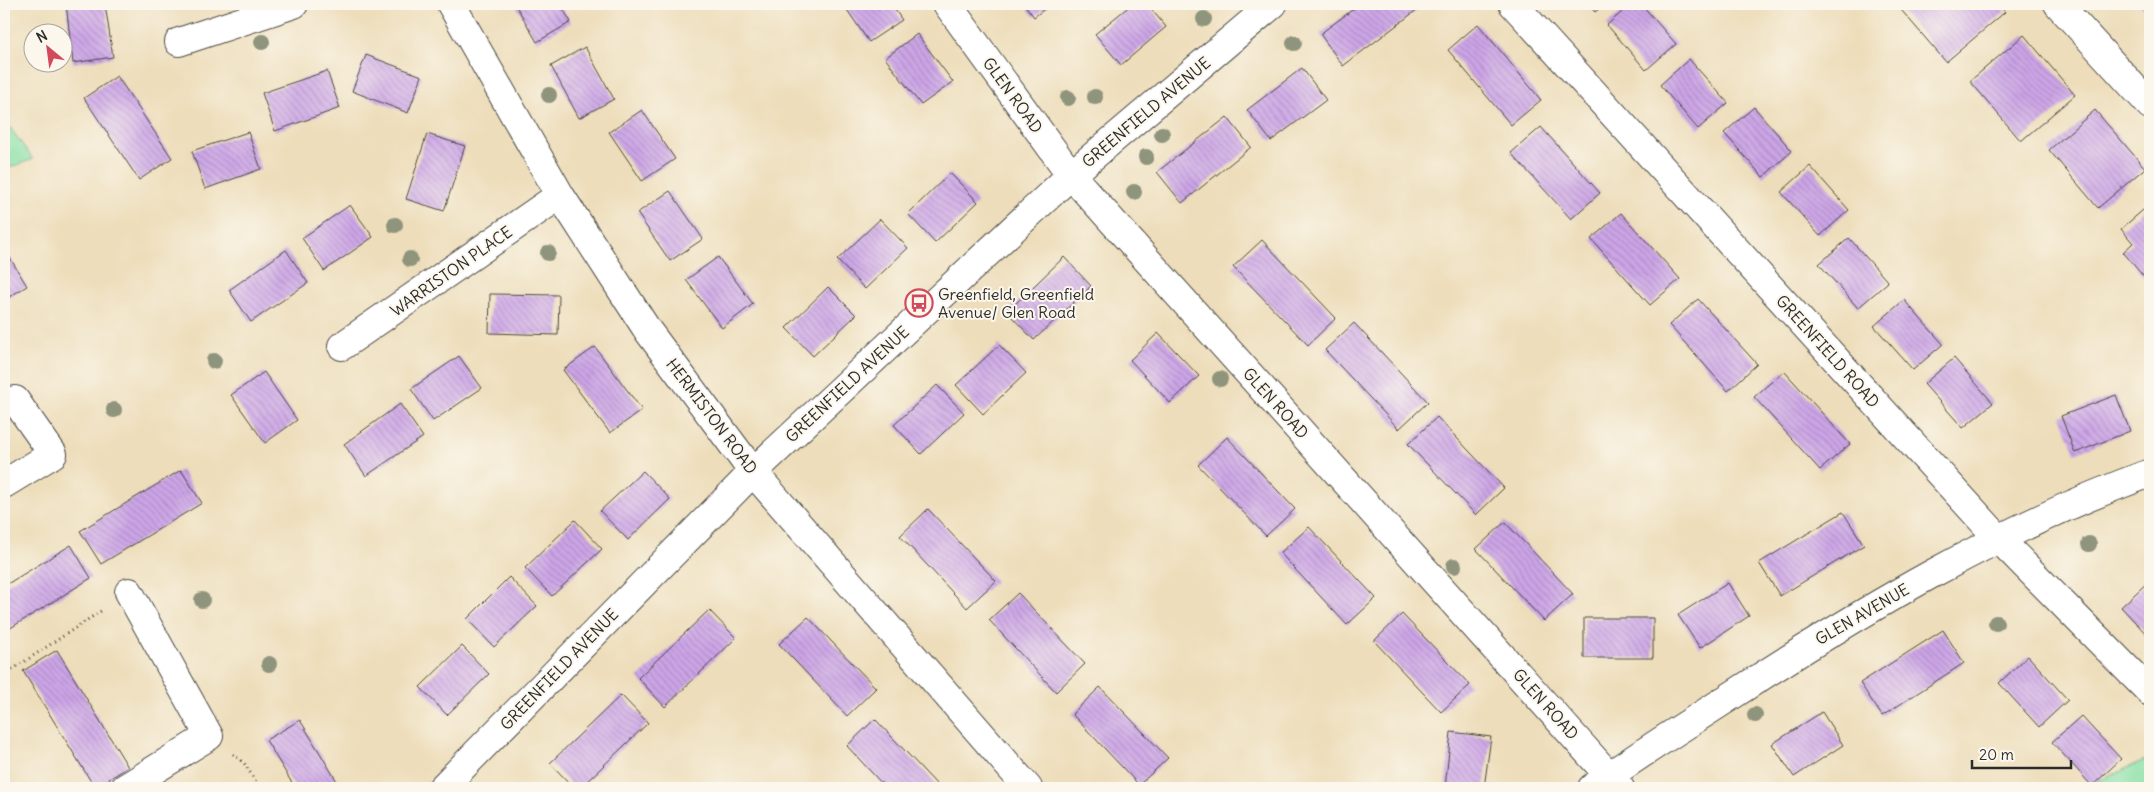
<svg xmlns="http://www.w3.org/2000/svg" width="2154" height="792" font-family="Delius,sans-serif">
	<defs>
		<pattern id="building-back-hatch" width="6" height="6" patternUnits="userSpaceOnUse" patternTransform="scale(1.25)"><rect width="6" height="6" fill="#cda6e8"/><path d="M-1 5l2 2M0 0l6 6M5-1l2 2" fill="none" stroke="#a787bc"/></pattern>
	</defs>
	<rect width="100%" height="100%" fill="#fbf7ec"/>
	<filter id="ink" filterUnits="userSpaceOnUse"><feTurbulence type="fractalNoise" baseFrequency=".02" numOctaves="2"/><feDisplacementMap in="SourceGraphic" scale="10" xChannelSelector="R" yChannelSelector="G"/><feConvolveMatrix kernelMatrix="1 2 1 2 8 2 1 2 1" color-interpolation-filters="sRGB"/></filter>
	<filter id="wash" filterUnits="userSpaceOnUse"><feTurbulence type="fractalNoise" baseFrequency=".0096" numOctaves="4" result="noise"/><feDisplacementMap in="SourceGraphic" scale="20" xChannelSelector="R" yChannelSelector="G"/><feGaussianBlur stdDeviation="1.12" result="paint"/><feColorMatrix in="noise" values="0 0 0 0 0 0 0 0 0 0 0 0 0 0 0 0 0 1.4 0 .05"/><feComposite in="paint" operator="in"/></filter>
	<g filter="url(#wash)">
		<rect width="100%" height="100%" fill="#edddba"/>
		<path fill="#86dfa5" stroke="#588568" d="M4,119L33,159L4,170Z
			M2150,758V788H2082Z"/>
		<g id="blocks">
			<path fill="url(#building-back-hatch)" d="M66,4H105L113,57L73,63Z
				M515,4H560L571,22L537,42Z
				M843,4H891L902,20L869,42Z
				M1024,4H1051L1034,17Z
				M1132,4H1147L1166,27L1121,65L1095,34Z
				M1360,4H1420L1422,6L1343,66L1320,34Z
				M1588,4H1605L1595,12Z
				M1631,4H1641L1676,44L1646,70L1607,25Z
				M1896,4H1998L2005,12L1946,62Z
				M2140,4H2150V16Z
				M1478,24L1541,100L1511,125L1448,50Z
				M917,34L953,82L921,105L885,58Z
				M2024,35L2075,95L2021,141L1970,81Z
				M585,47L614,99L579,118L551,66Z
				M366,55L422,76L408,113L352,91Z
				M1689,59L1728,103L1698,129L1660,85Z
				M1302,68L1326,100L1271,141L1247,110Z
				M327,71L340,108L275,131L262,93Z
				M117,76L172,158L139,180L84,98Z
				M1754,107L1792,151L1763,177L1724,133Z
				M642,110L675,159L642,181L609,132Z
				M2095,110L2145,168L2098,208L2049,150Z
				M1227,117L1251,147L1182,203L1157,172Z
				M1541,127L1600,193L1571,219L1511,153Z
				M248,132L261,169L205,189L192,151Z
				M427,134L465,146L444,211L406,199Z
				M1810,166L1849,210L1820,236L1781,192Z
				M950,173L978,202L935,243L908,214Z
				M670,191L703,239L670,261L637,213Z
				M2150,204V280L2148,282L2123,252L2133,243L2121,229Z
				M350,205L373,237L324,271L302,238Z
				M1621,213L1680,279L1650,305L1591,239Z
				M880,219L908,248L865,289L837,260Z
				M1849,238L1888,282L1858,308L1819,264Z
				M1262,240L1336,318L1308,345L1233,267Z
				M286,250L308,283L251,322L229,290Z
				M7,253L27,286L4,300V255Z
				M718,257L753,304L722,328L686,280Z
				M1064,257L1091,286L1034,340L1007,312Z
				M828,287L856,315L813,356L786,328Z
				M490,294L559,295L558,335L489,333Z
				M1698,299L1757,364L1728,391L1669,325Z
				M1904,300L1943,344L1913,370L1874,326Z
				M1354,323L1428,402L1399,429L1325,350Z
				M1158,333L1199,376L1170,403L1130,360Z
				M999,345L1026,373L983,414L956,385Z
				M595,347L642,410L610,433L563,370Z
				M459,356L482,388L433,421L411,389Z
				M1954,358L1993,403L1963,428L1924,384Z
				M1784,371L1850,444L1820,470L1754,397Z
				M264,372L297,420L265,443L231,395Z
				M937,385L964,413L921,454L894,425Z
				M2116,395L2130,431L2075,453L2061,416Z
				M400,404L423,437L366,476L344,444Z
				M1437,417L1504,488L1476,515L1408,444Z
				M1227,437L1295,509L1266,536L1198,465Z
				M181,470L202,503L101,564L80,531Z
				M643,471L670,499L628,540L600,511Z
				M928,509L996,581L967,608L900,536Z
				M1843,512L1864,545L1780,596L1759,563Z
				M575,520L602,549L552,596L525,568Z
				M1505,522L1573,594L1544,621L1476,549Z
				M1309,527L1376,598L1347,625L1280,553Z
				M71,545L91,578L4,632V586Z
				M509,577L537,606L494,647L467,619Z
				M2150,580V638L2121,607Z
				M1728,583L1749,616L1700,648L1678,615Z
				M1018,593L1085,664L1056,692L989,620Z
				M709,610L736,638L665,707L638,678Z
				M1402,614L1470,685L1441,712L1374,641Z
				M808,617L876,688L847,716L779,644Z
				M1584,618H1653V658H1584Z
				M1943,630L1964,663L1882,716L1860,683Z
				M462,646L489,674L447,715L420,687Z
				M57,650L128,767L95,788L23,671Z
				M2028,656L2068,700L2039,727L1999,683Z
				M1100,687L1168,758L1139,785L1072,714Z
				M621,695L648,723L580,788H574L550,763Z
				M1822,712L1843,745L1794,777L1772,744Z
				M2081,716L2121,759L2092,786L2052,742Z
				M875,719L940,788H886L847,746Z
				M300,720L341,788H295L266,740Z
				M1451,732L1491,737L1484,788H1445Z"/>
		</g>
	</g>
	<g filter="url(#ink)">
		<use href="#blocks" fill-opacity="0" stroke="#484640" stroke-width="1"/>
		<g fill="none" stroke-linecap="round" stroke-linejoin="round">
			<g stroke="#484640" stroke-width="30">
				<path id="street" d="M451,4L560,195L648,331L753,472L1028,788
					M947,4L1071,175L1620,788
					M1513,4L1999,539L2150,692
					M179,42L294,4
					M342,346L560,195
					M4,484L53,454L15,400
					M125,788L209,736L129,592
					M442,788L753,472L1071,175L1273,4
					M1592,788C1636,756 1682,728 1728,698C1861,611 2000,528 2150,473"/>
			</g>
			<g stroke="#484640" stroke-width="30">
				<path id="secondary" d="M2058,4L2150,105"/>
			</g>
			<path stroke="#484640" stroke-width="3" stroke-dasharray="1 4" stroke-linecap="butt" d="M4,675L104,609
				M233,754L244,763L260,788"/>
			<use href="#street" stroke="#fff" stroke-width="28"/>
			<use href="#secondary" stroke="#fff" stroke-width="28"/>
		</g>
		<g fill="#8f947c">
			<circle cx="1204" cy="19" r="8"/>
			<circle cx="262" cy="42" r="8"/>
			<circle cx="1294" cy="43" r="8"/>
			<circle cx="549" cy="95" r="8"/>
			<circle cx="1095" cy="97" r="8"/>
			<circle cx="1068" cy="98" r="8"/>
			<circle cx="1162" cy="134" r="8"/>
			<circle cx="1146" cy="157" r="8"/>
			<circle cx="1134" cy="192" r="8"/>
			<circle cx="395" cy="225" r="8"/>
			<circle cx="548" cy="253" r="8"/>
			<circle cx="410" cy="259" r="8"/>
			<circle cx="214" cy="361" r="8"/>
			<circle cx="1220" cy="379" r="8"/>
			<circle cx="114" cy="410" r="8"/>
			<circle cx="2089" cy="544" r="8"/>
			<circle cx="1454" cy="566" r="8"/>
			<circle cx="202" cy="600" r="8"/>
			<circle cx="1996" cy="623" r="8"/>
			<circle cx="269" cy="664" r="8"/>
			<circle cx="1755" cy="715" r="8"/>
		</g>
	</g>
	<defs>
		<g id="bus-ring" transform="scale(1.4375)"><circle r="9.5" fill="#fbf7ec" stroke="#d1495b" stroke-width="1.5"/><path d="M-5-6H5V4H4V6H2V4H-2V6H-4V4H-5ZM-3.5-4V0h7V-4ZM-3.5 1.2v1.5H-2V1.2ZM2 1.2v1.5H3.5V1.2Z" fill="#d1495b"/></g>
	</defs>
	<g fill-rule="evenodd">
		<use href="#bus-ring" x="919" y="303"/>
	</g>
	<g text-anchor="middle" stroke-width="4" stroke-linejoin="round" paint-order="stroke">
		<g font-size="16" fill="#2b2b2b" stroke="#fbf7ec">
			<text transform="translate(1013 95) rotate(54)" y="6">GLEN ROAD</text>
			<text transform="translate(1146 112) rotate(-40)" y="6">GREENFIELD AVENUE</text>
			<text transform="translate(451 271) rotate(-35)" y="6">WARRISTON PLACE</text>
			<text transform="translate(1828 351) rotate(48)" y="6">GREENFIELD ROAD</text>
			<text transform="translate(847 384) rotate(-43)" y="6">GREENFIELD AVENUE</text>
			<text transform="translate(1276 403) rotate(48)" y="6">GLEN ROAD</text>
			<text transform="translate(712 416) rotate(53)" y="6">HERMISTON ROAD</text>
			<text transform="translate(1862 614) rotate(-30)" y="6">GLEN AVENUE</text>
			<text transform="translate(559 669) rotate(-46)" y="6">GREENFIELD AVENUE</text>
			<text transform="translate(1546 704) rotate(48)" y="6">GLEN ROAD</text>
		</g>
		<g font-size="16" fill="#2b2b2b" stroke="#fbf7ec" text-anchor="start">
			<text x="938" y="300">Greenfield, Greenfield<tspan x="938" dy="18">Avenue/ Glen Road</tspan></text>
		</g>
	</g>
	<rect width="2154" height="792" fill="none" stroke="#fbf7ec" stroke-width="20"/>
	<g transform="translate(48 48) rotate(331)"><circle r="24" fill="#fbf7ec" stroke="#a8a59f"/>
	<path d="M0-4L9 19L0 12L-9 19Z" fill="#d1495b"/>
	<text y="-8" font-size="14" font-weight="bold" text-anchor="middle" fill="#2b2b2b">N</text>
	</g>
	<path d="M1972 760v8h99v-8" fill="none" stroke="#2b2b2b" stroke-width="2.5"/>
	<text x="1979" y="760" font-size="15" fill="#2b2b2b" stroke="#fbf7ec" stroke-width="4" paint-order="stroke">20 m</text>
</svg>
